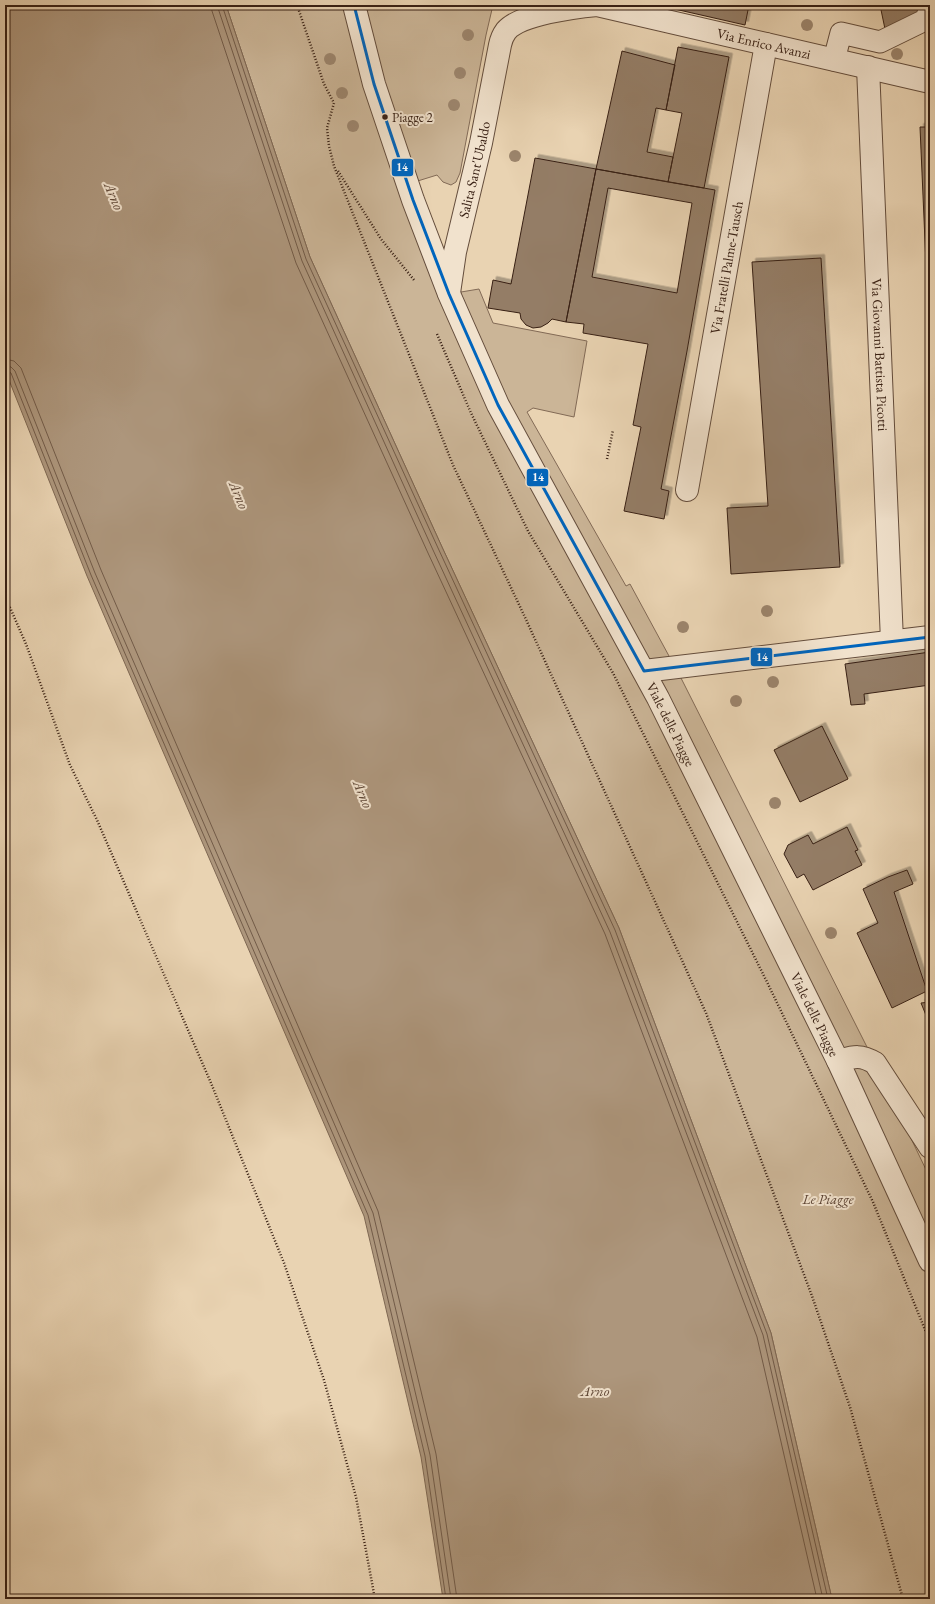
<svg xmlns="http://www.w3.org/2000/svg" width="935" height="1604" font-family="'EB Garamond',serif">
	<defs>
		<filter id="shadow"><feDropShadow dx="3.5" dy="-3.5" stdDeviation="0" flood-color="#0004"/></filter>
	</defs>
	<rect width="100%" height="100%" fill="#e9d3b2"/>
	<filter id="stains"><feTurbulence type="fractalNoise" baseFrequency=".005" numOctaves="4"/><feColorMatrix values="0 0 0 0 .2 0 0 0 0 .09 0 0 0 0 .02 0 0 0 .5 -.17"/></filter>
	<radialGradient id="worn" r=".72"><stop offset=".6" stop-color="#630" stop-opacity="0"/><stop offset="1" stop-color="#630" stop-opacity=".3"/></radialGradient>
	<path fill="#cbb597" stroke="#826a56" d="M226,5H493L486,35L460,173L456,182L451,185L443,182L437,175L408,184L449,294L479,289L493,323L587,341L574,417L533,408L527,412L626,586L630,584L682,680L869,1051L930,1178V1599H832L771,1333L619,928L442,547L310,257Z"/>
	<path fill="#ad967c" stroke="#7e6752" d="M5,5H226L310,257L442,547L619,928L771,1333L832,1599H443L421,1457L364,1216L87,576L5,370Z"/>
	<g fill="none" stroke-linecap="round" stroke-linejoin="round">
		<path stroke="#725b48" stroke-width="1" d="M211,5L212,11L296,263L428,553L605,934L757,1337L817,1599
			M217,5L302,261L433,550L610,932L763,1335L823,1599
			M222,5L306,259L438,548L615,930L767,1334L828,1599
			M5,359L14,361L21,368L101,570L378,1211L436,1454L457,1599
			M5,365L11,367L15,371L95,573L373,1213L430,1455L451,1599
			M5,370L11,373L91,575L368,1215L425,1456L446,1599"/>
	</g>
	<path fill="#947d66" stroke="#382014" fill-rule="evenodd" filter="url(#shadow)" d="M657,5H749L745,25Z
		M880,5H917L919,13L885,29Z
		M678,47L729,57L704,188L668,182L682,113L666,110Z
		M622,51L675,65L666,110L656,108L647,152L673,157L668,182L596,169Z
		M920,127H930V264H926Z
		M535,158L596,169L566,322L552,319L548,323L541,327L533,328L526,325L521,319L520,313L488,308L493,280L511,284Z
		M596,169L715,190L687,351L661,489L669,491L664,519L624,511L641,427L633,425L648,344L583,333L584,324L566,322ZM608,188L692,203L677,293L592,277Z
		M821,258L840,567L731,574L727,508L768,506L752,262Z
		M930,652V685L864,694L865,704L851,705L845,664Z
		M822,726L848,779L800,802L774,750Z
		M847,827L858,850L855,851L862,865L813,890L804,874L797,878L784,854L788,845L808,835L813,844Z
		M907,870L913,884L894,892L927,991L892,1008L857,933L878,923L863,889L888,877Z
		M930,1002V1025L921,1003Z"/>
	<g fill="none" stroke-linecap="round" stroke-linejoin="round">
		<g stroke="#644d3c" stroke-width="23">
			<path id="pedestrian" d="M834,60L841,33L880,42L925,20L930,10"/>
		</g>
		<g stroke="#644d3c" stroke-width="24">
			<g id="minor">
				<path id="s1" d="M354,5L374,84L413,200L449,294L498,405L658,698L838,1061L930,1261"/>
				<path id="s2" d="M868,67L892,641"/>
				<path id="s3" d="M449,293L455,252L481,143L500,45C501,40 503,35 506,31C520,14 575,7 597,5L930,82"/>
				<path id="s4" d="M687,490L766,44"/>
				<path d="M644,671L930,637"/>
				<path d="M838,1061C853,1057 860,1054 875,1063L930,1147"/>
			</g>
		</g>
		<path stroke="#382014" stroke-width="2.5" stroke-dasharray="1 2" stroke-linecap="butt" d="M297,5L324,84L334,103L327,128L329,146L334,166L453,465L523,613L706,1013L812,1296L850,1407L903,1599
			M338,171L381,239L414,280
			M437,334L471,413L528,531L613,673L767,982L873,1202L930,1342
			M607,459L613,430
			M5,596L26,644L70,765L97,820L211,1083L284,1263L324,1380L356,1497L375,1599"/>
		<use href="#pedestrian" stroke="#f1e2cd" stroke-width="21"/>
		<use href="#minor" stroke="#f1e2cd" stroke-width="22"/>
		<g stroke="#f1e2cd" stroke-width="6">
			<path id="bus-1" d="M354,5L374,84L413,200L449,294L498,405L644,671L930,637"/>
		</g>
		<use href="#bus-1" stroke="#0065bd" stroke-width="3"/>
	</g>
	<g fill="#9c856d">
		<circle cx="807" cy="25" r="6"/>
		<circle cx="468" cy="35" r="6"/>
		<circle cx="897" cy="54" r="6"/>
		<circle cx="330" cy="59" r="6"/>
		<circle cx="460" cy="73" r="6"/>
		<circle cx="342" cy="93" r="6"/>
		<circle cx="454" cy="105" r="6"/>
		<circle cx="353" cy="126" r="6"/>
		<circle cx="515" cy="156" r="6"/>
		<circle cx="767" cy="611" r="6"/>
		<circle cx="683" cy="627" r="6"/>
		<circle cx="773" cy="682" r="6"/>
		<circle cx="736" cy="701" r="6"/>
		<circle cx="775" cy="803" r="6"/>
		<circle cx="831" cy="933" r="6"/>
	</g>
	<circle fill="#382014" stroke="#f1e2cd" stroke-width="1.5" cx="385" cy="117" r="3.5"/>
	<g text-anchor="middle" stroke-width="4" stroke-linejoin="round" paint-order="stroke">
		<g font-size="13" fill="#382014" stroke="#f1e2cd" text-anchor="start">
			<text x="392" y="122">Piagge 2</text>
		</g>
		<g font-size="14" fill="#382014" stroke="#f1e2cd">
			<text dy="5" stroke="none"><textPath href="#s3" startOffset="536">Via Enrico Avanzi</textPath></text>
			<text dy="5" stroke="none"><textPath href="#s3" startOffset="126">Salita Sant'Ubaldo</textPath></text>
			<text dy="5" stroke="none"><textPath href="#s4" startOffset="226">Via Fratelli Palme-Tausch</textPath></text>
			<text dy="5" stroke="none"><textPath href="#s2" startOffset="288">Via Giovanni Battista Picotti</textPath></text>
			<text dy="5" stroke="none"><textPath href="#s1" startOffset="789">Viale delle Piagge</textPath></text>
			<text dy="5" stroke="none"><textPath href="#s1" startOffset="1113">Viale delle Piagge</textPath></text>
		</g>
		<g font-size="14" font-style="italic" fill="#5d4535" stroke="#f1e2cd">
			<text x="828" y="1204">Le Piagge</text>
		</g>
		<g font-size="15" font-style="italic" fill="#614938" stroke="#f1e2cd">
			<text transform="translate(114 196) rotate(67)" y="5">Arno</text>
			<text transform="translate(239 495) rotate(67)" y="5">Arno</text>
			<text transform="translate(363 794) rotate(67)" y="5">Arno</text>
			<text x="595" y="1396">Arno</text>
		</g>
	</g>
	<g stroke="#f1e2cd" stroke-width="1.5">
		<rect x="391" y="158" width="23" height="19" rx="4" fill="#0065bd"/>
		<rect x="526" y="468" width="23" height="19" rx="4" fill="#0065bd"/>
		<rect x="750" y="647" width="23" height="20" rx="4" fill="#0065bd"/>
	</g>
	<g font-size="11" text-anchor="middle" font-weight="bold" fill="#fff">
		<text x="402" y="171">14</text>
		<text x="538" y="481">14</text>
		<text x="762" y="661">14</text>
	</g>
	<rect width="935" height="1604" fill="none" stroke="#e9d3b2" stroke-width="20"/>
	<rect x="6" y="6" width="923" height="1592" fill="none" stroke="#382014" stroke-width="2"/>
	<rect x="10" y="10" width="915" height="1584" fill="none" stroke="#382014"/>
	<rect width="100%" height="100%" filter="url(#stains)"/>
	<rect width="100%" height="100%" fill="url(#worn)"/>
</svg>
